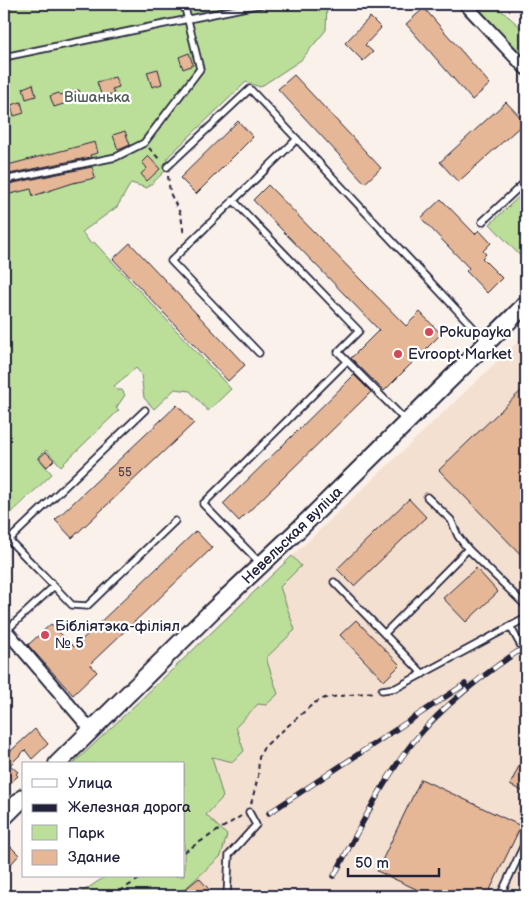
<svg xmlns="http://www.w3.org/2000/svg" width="530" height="900" font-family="'Balsamiq Sans',sans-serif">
	<rect width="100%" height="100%" fill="#faf1ea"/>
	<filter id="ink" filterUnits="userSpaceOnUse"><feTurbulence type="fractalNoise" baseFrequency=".02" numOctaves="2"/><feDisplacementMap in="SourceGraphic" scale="10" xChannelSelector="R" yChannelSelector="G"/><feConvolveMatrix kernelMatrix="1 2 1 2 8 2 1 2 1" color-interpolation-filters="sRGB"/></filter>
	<g filter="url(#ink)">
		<path fill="#f4e0d1" d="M526,334V896H76L106,876H184V764H73Z"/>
		<path fill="#bbdf99" stroke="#6e806a" d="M4,4H327L326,30L301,60L260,87L246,82L168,157L165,171L147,188L131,183L117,207L82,232L91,244L94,242L231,389L208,411L190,391L175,389L154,409L144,398L141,374L136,368L114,386L117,390H122L125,395L116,408L119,410L61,466L46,450L38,458L52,474L4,520Z
			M471,4H494L526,32V62Z
			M526,190V262L490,224Z
			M292,556L301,566L280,587L295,630L266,658L278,694L266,705L258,704L236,727L244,751L233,762L212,757L223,797L206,815L227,835L221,856L177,896H76L106,876H184V764H73Z"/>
		<path fill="#e6b797" stroke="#22223b" d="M424,8L490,84L472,100L406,24Z
			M370,17L381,28L365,45L373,52L363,61L345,43Z
			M189,53L193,65L183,69L179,57Z
			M158,69L162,84L152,87L147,72Z
			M294,75L381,168L365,183L278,89Z
			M115,77L119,87L112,89L114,93L102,97L97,82Z
			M33,84L36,96L26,99L23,88Z
			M78,90H79L82,98L54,107L50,96L59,93L60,95Z
			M21,102L24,113L14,116L11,105Z
			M506,102L525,122L458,182L440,162Z
			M238,121L253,137L196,194L180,178Z
			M125,131L130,145L118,150L113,135Z
			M95,142L98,153L90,155L91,157L4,175V166Z
			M148,156L160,169L147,181L141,174L147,168L142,162Z
			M92,167L95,178L73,183L33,196L31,189L6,195L4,188V185Z
			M268,185L406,326L420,312L441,334L384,391L351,358L379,330L253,200Z
			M441,199L475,234L479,230L491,243L483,251L486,254L482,258L502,278L487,293L466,271L469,268L421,218Z
			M130,243L245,365L228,381L113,259Z
			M354,375L371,392L239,521L223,504Z
			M526,386V560L439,470Z
			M177,405L194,423L72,538L55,520Z
			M46,452L54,460L47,467L39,458Z
			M409,499L426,517L354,586L337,569Z
			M196,531L212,548L90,664L97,672L73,695L28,645L51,624L74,647Z
			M476,568L498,592L466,622L443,598Z
			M356,620L400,665L384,681L340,635Z
			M35,729L48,744L32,759L25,750L10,765L18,772L16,774L18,776L4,789V757Z
			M526,751V793L510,785Z
			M421,779L521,826L487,896H431L377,871Z
			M10,846L19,855L4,872V854Z
			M199,878L215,896H177Z"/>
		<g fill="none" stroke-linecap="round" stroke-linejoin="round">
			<g stroke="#22223b" stroke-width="9">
				<path id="lane" d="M4,57L262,4
					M167,167L250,89L486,341
					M4,180L116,157L144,143L200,69L184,4
					M233,200L359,331L338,352L347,361L203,504L261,564
					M482,222L526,181
					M259,353L171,261L297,139
					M347,361L406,421
					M427,497L451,520L458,536L468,549L526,606
					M4,534L9,540
					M334,582L423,674
					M54,586L72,605L87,606L175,521
					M510,626L526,655
					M7,630L54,586L9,540L145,410
					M384,634L468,549
					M382,690L396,688L526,618
					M227,896L229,855L256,825L249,812
					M500,896L526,841"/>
			</g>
			<g stroke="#22223b" stroke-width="15">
				<path id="street" d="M465,4L526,69
					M4,628L91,730"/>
			</g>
			<g stroke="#22223b" stroke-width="20">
				<path id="secondary" d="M57,764L212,611L299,529L526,304
					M4,817L24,797"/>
			</g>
			<path stroke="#22223b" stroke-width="2" stroke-dasharray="5 4" stroke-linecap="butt" d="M149,148L161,161
				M168,176L170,193L181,215L184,236
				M251,804L258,777L259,757L264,747L314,703L325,698L373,692
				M184,852L241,816
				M112,896L144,876"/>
			<use href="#lane" stroke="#fff" stroke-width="5.5"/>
			<use href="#street" stroke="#fff" stroke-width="11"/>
			<use href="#secondary" stroke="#fff" stroke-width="16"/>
			<g stroke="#22223b" stroke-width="5.5">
				<path id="rail" d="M269,813L465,684
					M334,876C356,835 377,792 404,754C436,710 482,675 526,646"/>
			</g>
			<use href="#rail" stroke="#fff" stroke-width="4" stroke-dasharray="11" stroke-linecap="butt"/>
		</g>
	</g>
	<g fill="#d1495b" stroke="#fff" stroke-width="2">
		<circle cx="429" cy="332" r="5"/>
		<circle cx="398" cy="354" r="5"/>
		<circle cx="45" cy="635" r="5"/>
	</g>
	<g text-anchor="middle" stroke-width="4.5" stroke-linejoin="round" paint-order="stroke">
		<g font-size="12" fill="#534752">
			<text x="125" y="476">55</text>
		</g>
		<g font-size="15" fill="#505b57" stroke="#fff">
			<text x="97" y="102">Вішанька</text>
		</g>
		<g font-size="15" fill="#22223b" stroke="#fff" text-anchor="start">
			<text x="439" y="337">Pokupayka</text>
			<text x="408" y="359">Evroopt Market</text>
			<text x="55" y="631">Бібліятэка-філіял<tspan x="55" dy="17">№ 5</tspan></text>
		</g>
		<g font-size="15" fill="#22223b" stroke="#fff">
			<text transform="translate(292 535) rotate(-44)" y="5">Невельская вуліца</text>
		</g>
	</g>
	<rect width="530" height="900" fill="none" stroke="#fff" stroke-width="20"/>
	<rect x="10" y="10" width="510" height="880" fill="none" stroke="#22223b" stroke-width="2" filter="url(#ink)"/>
	<rect x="22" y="762" width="162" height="115" fill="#ffffff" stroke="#a7a7b1"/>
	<rect x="32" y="779" width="25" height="8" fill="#ffffff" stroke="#a7a7b1"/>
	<text x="68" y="788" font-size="15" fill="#22223b">Улица</text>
	<rect x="32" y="804" width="25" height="8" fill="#22223b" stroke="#a7a7b1"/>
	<text x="68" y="812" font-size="15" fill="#22223b">Железная дорога</text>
	<rect x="32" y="825" width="25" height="15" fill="#bbdf99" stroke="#a7a7b1"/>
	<text x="68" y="838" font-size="15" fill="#22223b">Парк</text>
	<rect x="32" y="850" width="25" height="15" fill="#e6b797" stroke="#a7a7b1"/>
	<text x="68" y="862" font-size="15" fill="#22223b">Здание</text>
	<path d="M348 868v8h91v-8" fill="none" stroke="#22223b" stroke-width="2.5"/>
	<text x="355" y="868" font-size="15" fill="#22223b" stroke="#ffffff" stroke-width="4" paint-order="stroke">50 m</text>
</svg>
